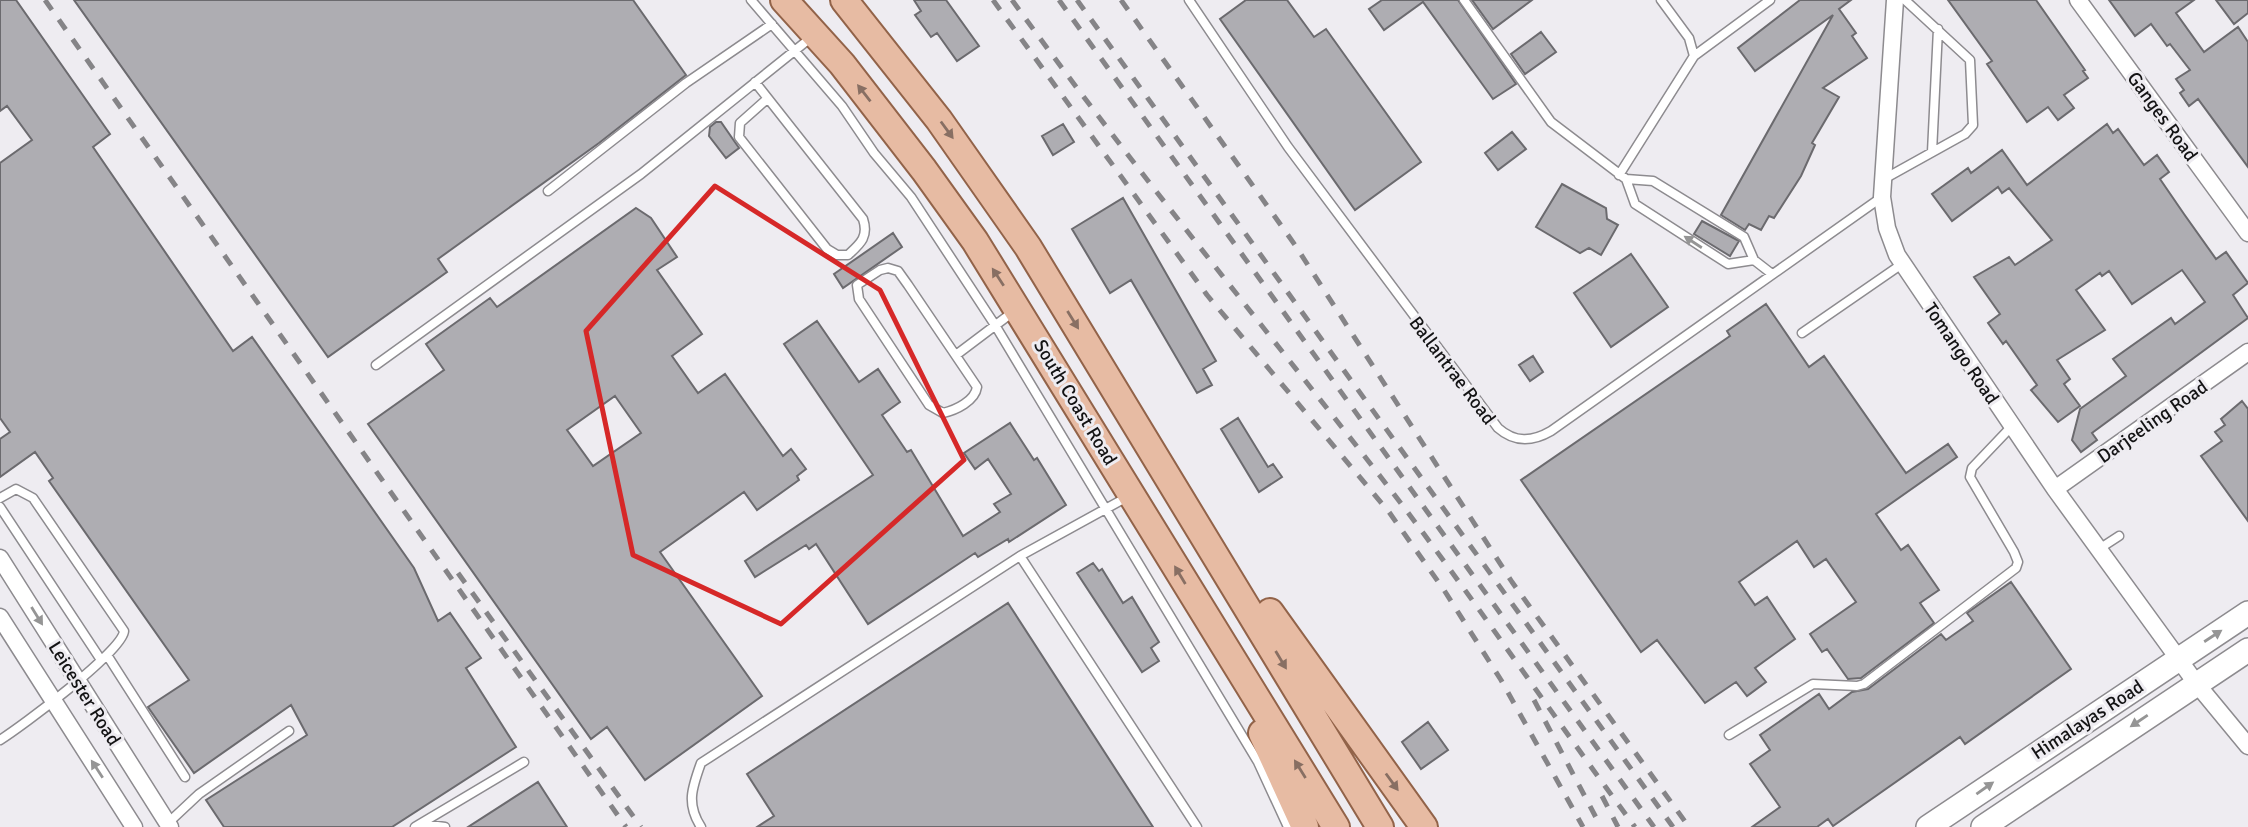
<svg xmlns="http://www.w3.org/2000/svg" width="2248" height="827" font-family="Signika,sans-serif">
	<rect width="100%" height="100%" fill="#eeecf1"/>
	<path fill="#aeadb2" stroke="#6b6a6e" stroke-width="2" fill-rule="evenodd" d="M0,0H16L110,134L93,147L233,351L252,337L414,568L438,621L450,613L481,658L466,668L516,747L392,827H224L206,800L307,735L291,705L194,773L148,707L189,680L49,481L53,478L35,452L0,477V439L10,432L0,418V163L32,140L7,106L0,111Z
		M74,0H633L686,75L599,143L438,259L447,272L328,357Z
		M914,0H946L979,46L957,61L937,33L931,37L915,15L921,11Z
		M1246,0H1287L1314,37L1326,29L1421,162L1355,210L1220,19Z
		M1382,0H1458L1516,84L1493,99L1423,2L1384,30L1369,9Z
		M1472,0H1532L1493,29Z
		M1800,0H1851L1839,9L1856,33L1852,36L1867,58L1823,88L1839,97L1812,143L1815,145L1801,176L1774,218L1769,216L1761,230L1749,224L1745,230L1721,215L1833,15L1755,71L1738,48Z
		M1948,0H2036L2085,70L2083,71L2088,78L2064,95L2074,108L2058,120L2048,107L2027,122L1987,64L1992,61Z
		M2109,0H2194L2176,13L2204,52L2238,27L2248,42V167L2198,99L2189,106L2180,93L2184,90L2176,79L2190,70L2170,44L2167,46L2151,24L2135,36Z
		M2216,0H2248V13L2234,24Z
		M1541,32L1556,52L1525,74L1511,54Z
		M716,122H721L739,148L726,158L709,136L710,127Z
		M1063,124L1074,142L1053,155L1042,136Z
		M2107,124L2113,133L2118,129L2144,165L2157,155L2169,172L2160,179L2184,214L2216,259L2226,252L2248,283L2233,295L2248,318L2092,433L2097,440L2081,452L2072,440L2080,409L2126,376L2113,359L2171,318L2175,324L2205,302L2182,270L2132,304L2109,271L2102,276L2100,273L2076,290L2105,330L2057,360L2070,379L2064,384L2080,406L2058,422L2031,390L2037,385L2006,341L2003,344L1988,323L2000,314L1974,277L2009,257L2015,265L2052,240L2009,188L2002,193L1998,187L1952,221L1932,194L1968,168L1971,173L2002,150L2027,185Z
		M1512,132L1526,149L1498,170L1485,153Z
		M1562,184L1606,208L1607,219L1618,225L1601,255L1589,248L1580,253L1536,227Z
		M1123,198L1216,361L1203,369L1212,385L1197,393L1131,280L1110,293L1072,229Z
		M636,208L651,218L677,257L657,270L702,334L672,356L698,393L725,374L783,456L791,449L806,469L797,476L799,480L757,510L744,492L660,552L762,696L645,780L607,727L591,739L368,424L444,370L426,344L490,298L497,307ZM615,396L641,433L593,466L567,430Z
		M1702,221L1739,241L1730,256L1694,234Z
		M893,233L902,247L843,288L834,274Z
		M1631,254L1668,307L1611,347L1574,293Z
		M1766,304L1809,367L1824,356L1906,473L1948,444L1957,457L1876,514L1901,550L1908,545L1939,590L1920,603L1934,623L1861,678L1848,679L1827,649L1822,652L1810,634L1856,602L1826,559L1814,567L1797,541L1739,582L1755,605L1767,597L1795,639L1755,668L1766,682L1747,696L1736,682L1705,703L1657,640L1641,652L1521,480L1730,336L1727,331Z
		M817,321L859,382L878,369L900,402L882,415L907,452L911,450L963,536L1000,512L994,504L1011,494L988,459L975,469L964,453L1010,423L1034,460L1037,458L1066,505L1009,542L1008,539L978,557L975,553L868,624L816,544L809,549L806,545L755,577L745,561L873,475L784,344Z
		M1533,356L1543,372L1530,381L1519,365Z
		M2242,401L2248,409V521L2201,456L2222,441L2215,432L2225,425L2221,419Z
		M1238,418L1268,467L1273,464L1282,477L1259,492L1221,429Z
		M1093,563L1099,571L1102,569L1123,603L1132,597L1159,642L1151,648L1159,661L1142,672L1077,573Z
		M2011,582L2071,669L1965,744L1960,737L1833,826L1828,819L1817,827H1752L1780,807L1750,764L1770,750L1760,735L1819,694L1829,709L1852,692L1868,689L1941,634L1946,640L1973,621L1967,613Z
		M1008,603L1153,827H757L774,816L747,774Z
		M1428,722L1448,750L1421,769L1402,742Z
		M538,782L567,827H468Z"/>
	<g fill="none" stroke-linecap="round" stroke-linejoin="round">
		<g stroke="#8d8b8f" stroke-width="11">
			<path id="lane" d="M751,0L842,106L874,153L911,197L995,325L1258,762L1288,827
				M1189,0L1288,147L1498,428C1515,443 1532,442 1551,431L1882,197
				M1464,0L1551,122L1626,179L1653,181L1744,237L1754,260L1772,274
				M1694,56L1770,0
				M755,82L863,219C869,237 860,244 848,255H837L827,249L739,137L740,123L767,99
				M1932,152L1938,29
				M1619,175L1694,56L1689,38L1661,0
				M1626,179L1635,204L1728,264L1754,260
				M1884,179L1965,134L1973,125L1970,60L1905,0
				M548,191L686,83L772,24
				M888,268L898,271L908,285L977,387C975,401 956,410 943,413L929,405L859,299L857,285L880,270Z
				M1802,333L1902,264
				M956,355L1013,312
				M376,365L641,174L813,36
				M0,498L16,489L33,498L124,631C123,651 21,727 0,740
				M0,507L101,660
				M2099,549L2119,536
				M1020,556L1197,827
				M107,655L185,777
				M1729,735L1813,684L1857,686L1864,684L2016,568L2018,562L2014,552L1970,477L1972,468L2012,426
				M168,823L199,794L289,731
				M422,824L445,827
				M415,827L524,762
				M701,827C686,804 692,788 701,763L1020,556L1129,496"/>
		</g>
		<g stroke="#8d8b8f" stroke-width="19">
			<path id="street" d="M1895,0L1882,197L1887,228L1897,255L2055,489L2196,683L2248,746
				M2078,0L2248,233
				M2055,489L2248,352
				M0,558L170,827
				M0,617L134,827"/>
		</g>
		<g stroke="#8d8b8f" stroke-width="26">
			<path id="secondary" d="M1928,827L2248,613
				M1983,827L2248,650"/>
		</g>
		<g stroke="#926349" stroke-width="30">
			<path id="primary" d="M784,0L842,64L924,170L975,241L1336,827
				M844,0L939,120L1028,247L1380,827
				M1270,612L1424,827
				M1262,733L1305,827"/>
		</g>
		<use href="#lane" stroke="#fff" stroke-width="8"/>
		<use href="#street" stroke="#fff" stroke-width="16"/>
		<use href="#secondary" stroke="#fff" stroke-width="23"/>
		<use href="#primary" stroke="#e7bba3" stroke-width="26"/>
		<path stroke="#858487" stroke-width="5" stroke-dasharray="12 12" stroke-linecap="butt" d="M45,0L626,827
			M993,0L1207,295L1389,512L1444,590L1501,680L1583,827
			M1012,0C1130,163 1257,318 1380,476C1469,591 1549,711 1635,827
			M1059,0L1654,827
			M1077,0L1673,827
			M1121,0L1295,245L1512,582L1689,827
			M458,573L641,827
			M1534,700L1601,827
			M1602,796L1618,827"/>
	</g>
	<defs><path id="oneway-solid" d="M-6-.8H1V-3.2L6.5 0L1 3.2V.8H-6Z" transform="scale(1.75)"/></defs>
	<g fill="#886f63">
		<use href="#oneway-solid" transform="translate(864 93) rotate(-128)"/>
		<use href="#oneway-solid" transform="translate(947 130) rotate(54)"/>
		<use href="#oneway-solid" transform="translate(998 277) rotate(-123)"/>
		<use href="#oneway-solid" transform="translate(1073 320) rotate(58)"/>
		<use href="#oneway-solid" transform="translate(1180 575) rotate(-121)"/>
		<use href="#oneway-solid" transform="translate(1281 660) rotate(59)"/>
		<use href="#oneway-solid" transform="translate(1300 769) rotate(-122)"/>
		<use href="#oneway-solid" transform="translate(1392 782) rotate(54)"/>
	</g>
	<g fill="#959595">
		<use href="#oneway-solid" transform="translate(1693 242) rotate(-147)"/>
		<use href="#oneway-solid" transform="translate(37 616) rotate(58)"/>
		<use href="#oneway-solid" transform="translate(2213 636) rotate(-33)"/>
		<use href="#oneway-solid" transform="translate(2139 721) rotate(146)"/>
		<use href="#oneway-solid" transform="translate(97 769) rotate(-123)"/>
		<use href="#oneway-solid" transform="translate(1985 788) rotate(-35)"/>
	</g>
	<path fill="none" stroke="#d62828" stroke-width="5" stroke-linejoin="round" d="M715,186L880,290L964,460L781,624L633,555L586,331Z"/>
	<g text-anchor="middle" stroke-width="6" stroke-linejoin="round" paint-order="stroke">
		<g font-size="19" fill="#131314" stroke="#eeecf1">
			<text transform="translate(2163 116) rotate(54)" y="7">Ganges Road</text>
			<text transform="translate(1962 353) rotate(56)" y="7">Tomango Road</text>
			<text transform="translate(1453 370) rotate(53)" y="7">Ballantrae Road</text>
			<text transform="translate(1076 402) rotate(59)" y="7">South Coast Road</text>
			<text transform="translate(2152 421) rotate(-35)" y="7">Darjeeling Road</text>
			<text transform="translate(85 693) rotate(58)" y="7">Leicester Road</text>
			<text transform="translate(2087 719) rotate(-33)" y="7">Himalayas Road</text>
		</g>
	</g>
</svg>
